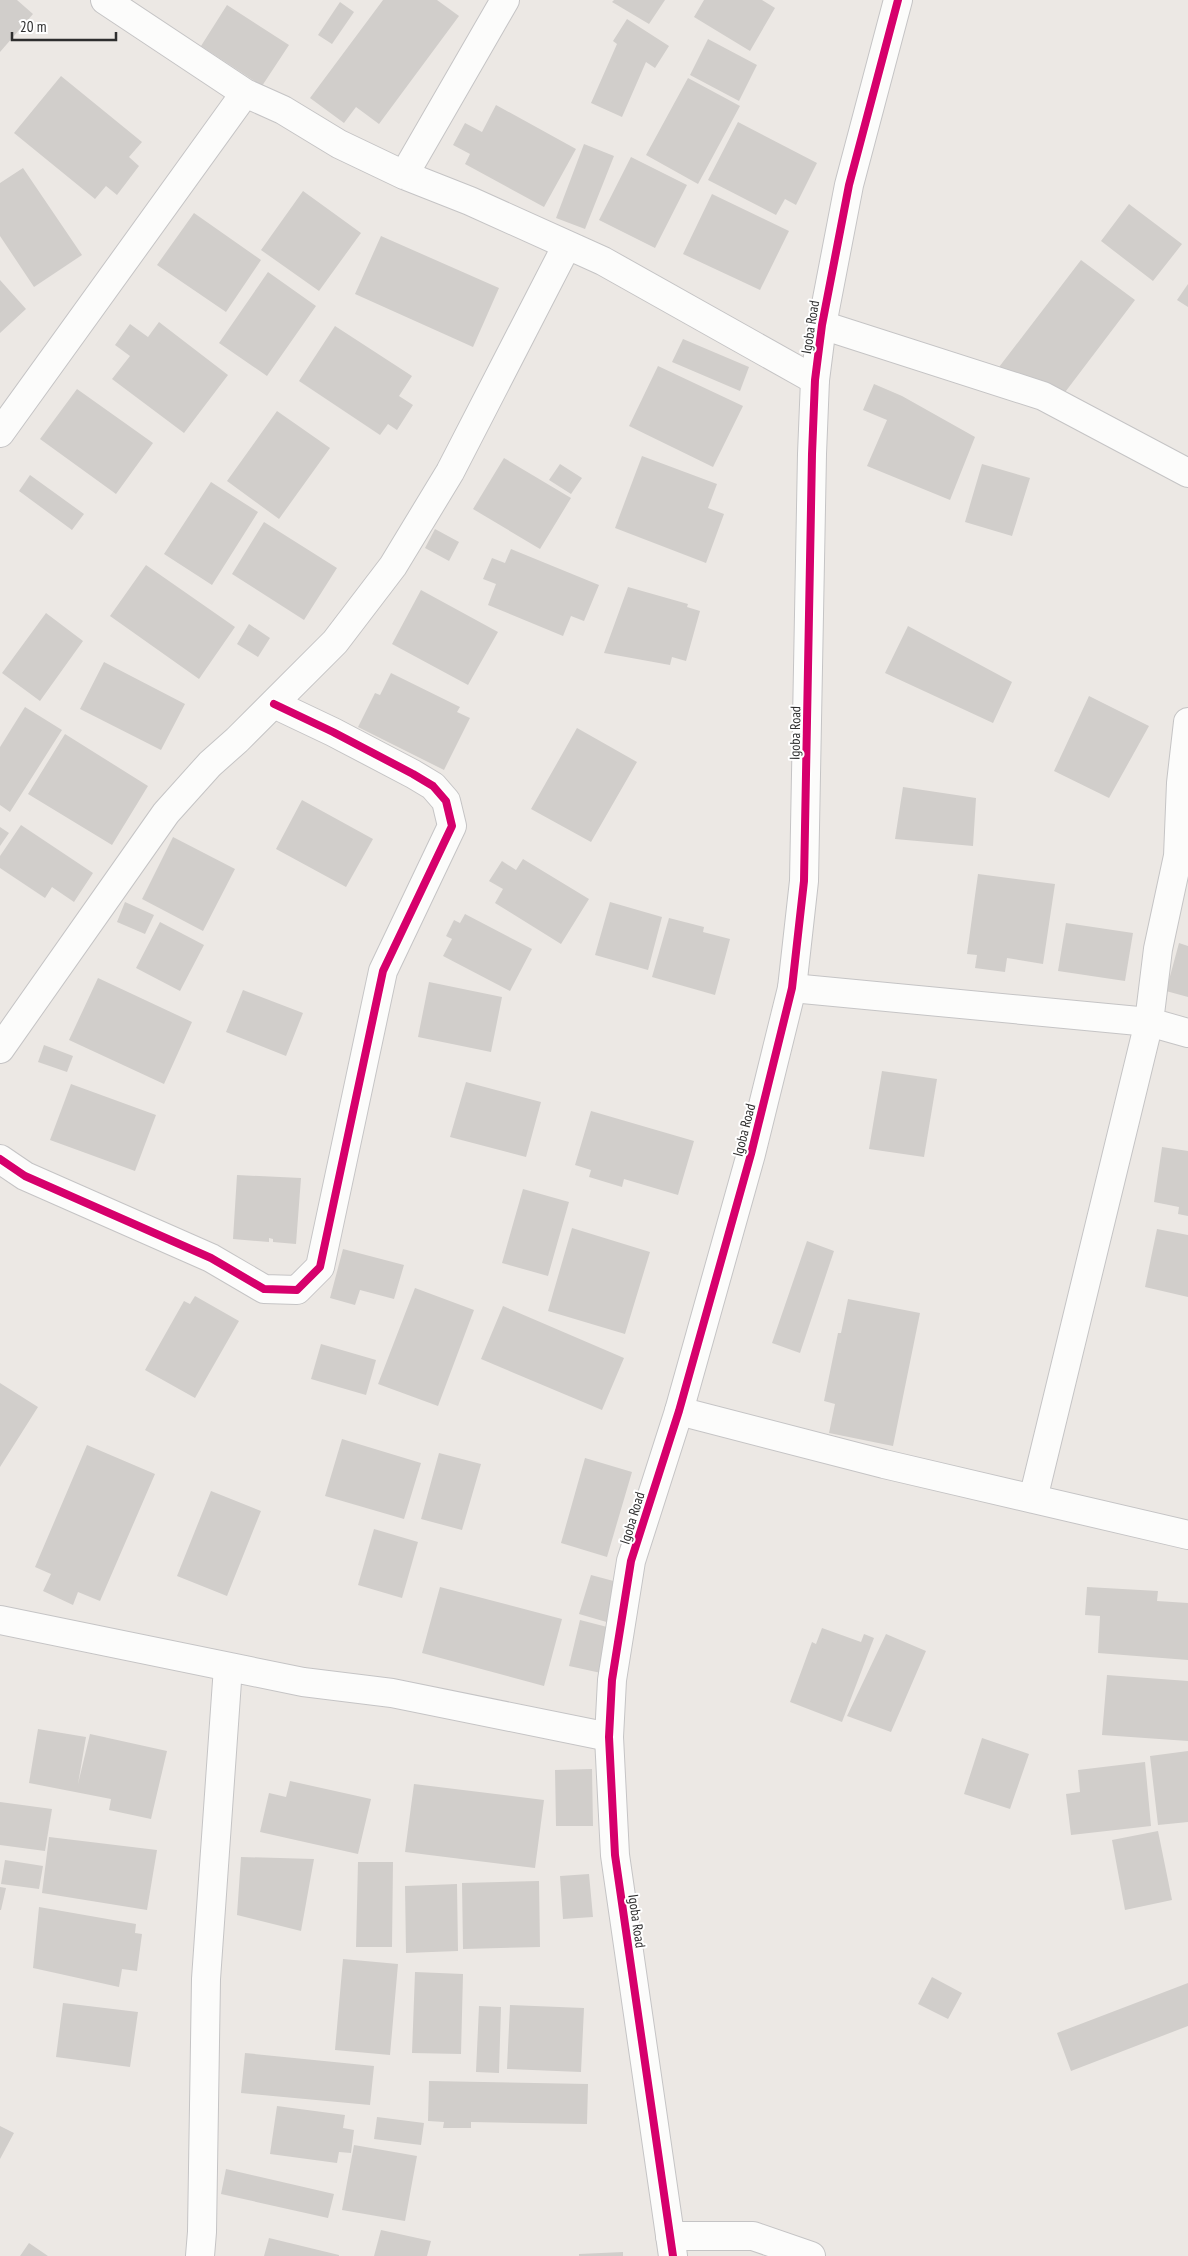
<svg xmlns="http://www.w3.org/2000/svg" width="1188" height="2256" font-family="'PT Sans Narrow',sans-serif">
	<rect width="100%" height="100%" fill="#ece8e4"/>
	<path fill="#d1cecb" d="M0,0H17L33,14L0,52Z
		M383,0H437L459,16L379,124L356,107L344,123L310,98Z
		M614,0H665L649,24L612,2Z
		M704,0H762L775,8L750,51L694,17Z
		M340,2L354,12L332,44L318,35Z
		M227,5L289,45L262,86L201,46Z
		M627,19L669,46L655,68L646,62L622,117L591,103L617,44L613,41Z
		M708,39L757,65L739,101L690,75Z
		M61,76L142,142L129,157L139,166L117,195L106,186L95,199L14,133Z
		M688,78L740,106L698,184L646,155Z
		M496,105L576,149L544,207L465,164L470,154L453,145L465,123L482,132Z
		M738,122L817,163L796,205L785,199L776,215L708,180Z
		M584,144L614,156L585,229L556,218Z
		M631,157L687,185L655,248L599,220Z
		M23,168L82,255L34,287L0,236V183Z
		M303,191L361,233L319,291L261,250Z
		M712,194L789,231L760,290L683,254Z
		M1129,204L1182,244L1153,281L1101,241Z
		M194,213L261,260L226,312L157,265Z
		M381,236L499,288L473,347L355,294Z
		M1081,260L1135,300L1050,412L996,371Z
		M268,272L316,306L267,376L219,343Z
		M0,280L26,309L0,333Z
		M1188,284V307L1177,300Z
		M159,322L228,375L184,433L112,379L130,356L115,345L130,324L148,337Z
		M335,326L412,376L399,396L413,405L397,430L388,424L380,435L299,381Z
		M683,339L749,367L740,391L672,362Z
		M658,366L743,406L713,467L629,426Z
		M874,384L902,396L975,437L950,500L867,466L887,420L863,410Z
		M77,389L153,443L116,494L40,439Z
		M277,411L330,448L279,519L227,481Z
		M642,456L717,484L708,508L724,514L706,563L615,528Z
		M504,458L571,498L540,549L473,509Z
		M560,464L582,478L571,494L549,480Z
		M982,464L1030,478L1012,536L965,522Z
		M30,475L84,514L72,530L19,491Z
		M211,482L258,512L212,585L164,554Z
		M264,522L337,568L304,620L232,574Z
		M435,529L459,542L449,561L425,548Z
		M511,549L599,585L584,621L571,616L563,636L488,605L496,584L483,579L492,558L505,563Z
		M146,565L235,627L199,679L110,616Z
		M628,587L688,604L687,607L700,611L686,661L672,657L670,665L604,653Z
		M421,590L498,632L468,685L392,644Z
		M46,613L83,641L40,701L2,673Z
		M249,624L270,638L258,657L237,644Z
		M908,626L1012,682L993,723L885,673Z
		M104,662L185,704L161,750L80,709Z
		M391,673L460,707L457,712L470,718L444,770L358,727L375,693L380,695Z
		M1089,696L1149,726L1109,798L1054,771Z
		M25,707L62,730L10,812L0,805V747Z
		M577,728L637,762L591,842L531,809Z
		M65,734L148,786L112,845L28,794Z
		M903,787L976,798L973,846L895,839Z
		M302,800L373,839L346,887L276,849Z
		M21,825L93,873L74,902L52,887L45,898L0,868V856Z
		M0,827L9,833L0,846Z
		M173,837L235,869L203,931L142,899Z
		M523,859L589,899L561,944L495,903L503,889L489,881L502,861L516,870Z
		M978,874L1055,884L1043,964L1007,958L1005,972L975,968L977,955L967,954Z
		M125,902L154,915L145,934L117,922Z
		M610,902L662,917L648,970L595,955Z
		M465,914L532,949L510,991L443,956L452,939L446,936L454,920L460,923Z
		M669,918L704,927L703,932L730,939L715,995L652,977Z
		M160,922L204,945L180,991L136,968Z
		M1066,923L1133,933L1125,981L1058,971Z
		M1179,943L1188,946V997L1166,991Z
		M98,978L192,1022L164,1084L69,1040Z
		M429,982L502,997L491,1052L418,1037Z
		M243,990L303,1013L286,1056L226,1032Z
		M44,1045L73,1056L67,1072L38,1062Z
		M882,1071L937,1079L924,1157L869,1149Z
		M466,1082L541,1102L526,1157L450,1137Z
		M71,1084L156,1115L135,1171L50,1140Z
		M591,1111L694,1141L678,1195L624,1179L622,1187L589,1177L591,1170L575,1165Z
		M1162,1147L1188,1151V1216L1178,1214L1179,1207L1154,1202Z
		M237,1175L301,1178L296,1244L273,1242V1239L269,1238V1242L233,1239Z
		M523,1189L569,1202L548,1276L502,1263Z
		M572,1228L650,1252L625,1334L548,1311Z
		M1157,1229L1188,1235V1297L1145,1287Z
		M807,1241L834,1251L800,1353L772,1343Z
		M343,1249L404,1265L394,1299L360,1290L355,1305L330,1298Z
		M415,1288L474,1310L438,1406L378,1384Z
		M195,1296L239,1321L195,1398L145,1370L184,1301L190,1304Z
		M848,1299L920,1313L893,1446L829,1433L835,1404L824,1401L838,1333H841Z
		M503,1306L624,1358L602,1410L481,1359Z
		M321,1344L376,1360L366,1395L311,1379Z
		M0,1383L38,1407L0,1467Z
		M342,1439L421,1463L404,1519L325,1496Z
		M87,1445L155,1474L100,1601L78,1592L73,1605L43,1591L51,1574L35,1567Z
		M439,1453L481,1464L462,1530L421,1519Z
		M585,1458L632,1472L607,1557L561,1543Z
		M211,1491L261,1511L227,1596L177,1576Z
		M374,1529L418,1542L402,1598L358,1585Z
		M591,1575L621,1583L610,1623L579,1614Z
		M440,1587L562,1619L544,1686L422,1653Z
		M1087,1587L1158,1591L1157,1601L1188,1603V1660L1098,1653L1100,1616L1085,1615Z
		M580,1620L611,1628L601,1673L569,1666Z
		M822,1628L861,1642L864,1634L874,1638L842,1722L790,1702L812,1642L816,1644Z
		M886,1634L926,1651L891,1732L847,1716Z
		M1107,1675L1188,1681V1741L1102,1735Z
		M38,1729L86,1737L78,1784L90,1734L167,1751L151,1819L109,1810L111,1799L29,1783Z
		M982,1738L1029,1754L1010,1809L964,1794Z
		M1188,1751V1822L1158,1825L1150,1756Z
		M1145,1762L1151,1826L1071,1835L1066,1794L1080,1792L1078,1770Z
		M592,1769L593,1826H556L555,1770Z
		M290,1781L371,1799L358,1854L260,1832L269,1793L286,1797Z
		M414,1784L544,1800L535,1868L405,1852Z
		M0,1802L52,1809L45,1851L0,1845Z
		M1158,1831L1172,1900L1125,1910L1112,1840Z
		M49,1837L157,1850L147,1910L42,1893Z
		M241,1857L314,1859L301,1931L237,1915Z
		M5,1860L43,1866L39,1889L1,1884Z
		M358,1862H393L392,1947H356Z
		M589,1874L593,1917L563,1919L560,1876Z
		M539,1881L540,1947L463,1949L462,1883Z
		M457,1884L458,1951L406,1953L405,1886Z
		M0,1887L6,1888L1,1910H0Z
		M39,1907L136,1924L135,1933L142,1934L137,1971L122,1969L119,1987L33,1968Z
		M343,1959L398,1964L390,2055L335,2050Z
		M415,1972L463,1974L461,2054L412,2053Z
		M932,1977L962,1993L948,2019L918,2004Z
		M1188,1983V2026L1071,2071L1057,2033Z
		M63,2003L138,2012L130,2067L56,2057Z
		M510,2005L584,2008L581,2072L507,2069Z
		M479,2006L501,2007L499,2073L476,2072Z
		M245,2053L374,2066L370,2105L241,2093Z
		M429,2081L588,2084L587,2124L471,2122V2128H443L444,2122L428,2121Z
		M277,2106L345,2115L343,2128L354,2130L351,2153L339,2152L337,2163L270,2154Z
		M377,2117L424,2123L421,2145L374,2139Z
		M0,2126L14,2133L0,2159Z
		M354,2145L417,2156L405,2221L342,2210Z
		M226,2169L334,2194L328,2218L221,2194Z
		M381,2230L431,2241L427,2256H374Z
		M269,2238L339,2255V2256H264Z
		M29,2243L48,2256H20Z
		M623,2252V2256H579V2254Z"/>
	<g fill="none" stroke-linecap="round" stroke-linejoin="round">
		<g stroke="#c5c4c5" stroke-width="30">
			<path id="minor" d="M105,0L245,93L283,110L339,144L404,175L470,201L603,261L815,380
				M404,175L505,0
				M822,325L1043,396L1188,473
				M0,433L245,93
				M792,988L1149,1022L1188,1033
				M0,1049L166,813L210,764L237,740L335,642L393,566L450,472L567,245
				M0,1159L25,1176L211,1258L264,1289L297,1290L320,1267L383,971L452,826L446,801L433,786L413,774L333,732L274,704
				M679,1411L884,1464L1188,1535
				M1033,1499L1149,1022L1158,949L1178,856L1181,783L1188,722
				M0,1620L303,1682L392,1693L609,1737
				M670,2236H753L811,2256
				M200,2256L202,2232L206,1979L228,1667"/>
		</g>
		<g stroke="#c5c4c5" stroke-width="30">
			<path id="tertiary" d="M673,2256L615,1855L609,1737L612,1680L631,1561L679,1411L751,1154L792,988L804,881L812,454L815,380L822,325L849,185L898,0"/>
		</g>
		<use href="#minor" stroke="#fcfcfb" stroke-width="28"/>
		<use href="#tertiary" stroke="#fcfcfb" stroke-width="28"/>
		<g stroke="#fff" stroke-width="11">
			<path id="cycleway" d="M0,1159L25,1176L211,1258L264,1289L297,1290L320,1267L383,971L452,826L446,801L433,786L413,774L333,732L274,704
				M673,2256L615,1855L609,1737L612,1680L631,1561L679,1411L751,1154L792,988L804,881L812,454L815,380L822,325L849,185L898,0"/>
		</g>
		<use href="#cycleway" stroke="#d6006c" stroke-width="8"/>
	</g>
	<g text-anchor="middle" stroke-width="4" stroke-linejoin="round" paint-order="stroke">
		<g font-size="14" fill="#2e2e2e" stroke="#fff">
			<text transform="translate(810 327) rotate(-81)" y="5">Igoba Road</text>
			<text transform="translate(795 733) rotate(-89)" y="5">Igoba Road</text>
			<text transform="translate(744 1130) rotate(-76)" y="5">Igoba Road</text>
			<text transform="translate(632 1518) rotate(-73)" y="5">Igoba Road</text>
			<text transform="translate(637 1921) rotate(82)" y="5">Igoba Road</text>
		</g>
	</g>
	<path d="M12 32v8h104v-8" fill="none" stroke="#2e2e2e" stroke-width="2.5"/>
	<text x="20" y="32" font-size="15" fill="#2e2e2e" stroke="#ffffff" stroke-width="4" paint-order="stroke">20 m</text>
</svg>
